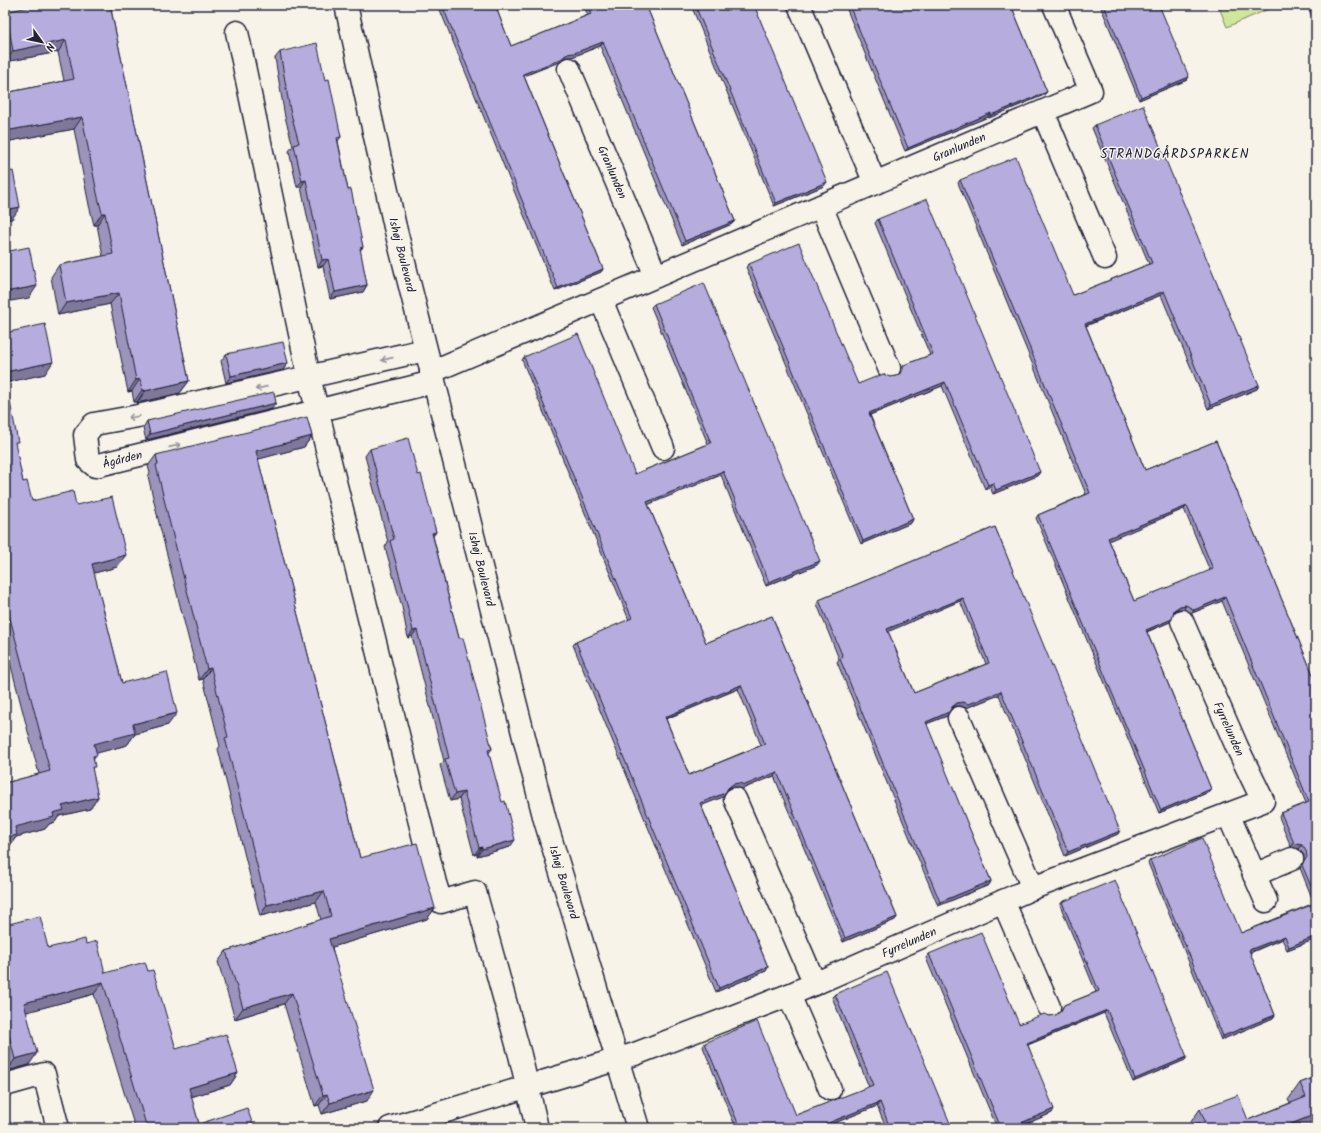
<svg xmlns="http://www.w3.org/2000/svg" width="1321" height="1133" font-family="Kalam,sans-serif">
	<rect width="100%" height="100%" fill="#f7f3e8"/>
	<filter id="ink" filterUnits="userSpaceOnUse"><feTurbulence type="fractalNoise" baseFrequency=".025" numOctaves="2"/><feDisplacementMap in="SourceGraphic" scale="8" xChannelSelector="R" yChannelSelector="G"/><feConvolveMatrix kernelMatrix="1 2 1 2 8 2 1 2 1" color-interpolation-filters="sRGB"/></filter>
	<g filter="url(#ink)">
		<path fill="#cfe69b" stroke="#78846b" d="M1218,5H1278L1227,27Z"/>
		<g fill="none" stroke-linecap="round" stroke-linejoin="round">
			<g stroke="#22223b" stroke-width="25">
				<g id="minor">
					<path id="s1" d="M346,5L395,227L545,820L638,1128"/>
					<path d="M799,5L875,183"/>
					<path d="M237,32L309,377L435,883L441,902L475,892L520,1055L537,1128"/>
					<path id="s2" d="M569,69L656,276"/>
					<path d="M1043,112L1105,258"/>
					<path d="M821,206L889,368"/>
					<path d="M601,300L663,448"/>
					<path id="s3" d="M425,350L138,416L94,424L85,435L88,460L95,466L433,382"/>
					<path id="s4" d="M431,372L1091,91L1054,5"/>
					<path d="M959,718L1033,888"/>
					<path d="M735,799L815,984"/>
					<path d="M1228,814L1266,901"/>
					<path d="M1254,875L1292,859"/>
					<path d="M1003,901L1049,1007"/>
					<path d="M789,995L830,1089"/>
					<path d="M5,1085L44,1074L58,1128"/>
					<path id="s5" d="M390,1128L635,1054L789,995L1033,888L1263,801L1237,747L1182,621"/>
				</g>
			</g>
			<use href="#minor" stroke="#f7f3e8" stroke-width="22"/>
		</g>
		<path fill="#9d94be" stroke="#22223b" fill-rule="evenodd" d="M110,5L189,381L180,393L137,403V402H134L132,391L128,392L110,304L58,315L51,277L59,265L103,256L97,225H94L89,205L74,129L5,142V93L64,81L58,52L5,62V12H6Z
			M438,5H495L511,46L588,15L583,5H646L735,221L732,224L682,245L600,46L572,57H565L559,62L524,76L603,269L601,272L555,291Z
			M691,5H754L824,186L774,206Z
			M845,5H1011L1047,92L1044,95L989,118L988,117L905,151Z
			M1100,5H1159L1187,80L1139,100Z
			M1316,5V28L1309,9L1311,6Z
			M280,52L325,80L341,137L338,141L348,190L363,247L360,251L367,285L363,292L330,299L323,266L318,267L301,187H297L289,151L293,146L285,117L275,58Z
			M1095,125L1259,385L1257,389L1208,409L1161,295L1086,326L1145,470L1216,441L1316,682V939L1287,950L1282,939L1250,953L1275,1015L1273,1018L1221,1040L1148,863L1150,860L1241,933L1314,903L1300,868L1304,861V855L1299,849L1291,847L1279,817L1281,813L1306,803L1222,601L1192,613L1184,609H1177L1174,612L1172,619L1170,622L1147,632L1211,789L1209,792L1159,813L1036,518L1038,515L1086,494L958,183L960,180L1073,295L1149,264L1092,128ZM1184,509L1210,571L1134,601L1109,540Z
			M878,219L1040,472L1037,476L993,494L990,487L985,489L942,386L870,415L913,519L911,523L861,544L746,267L749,264L858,384L890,377L896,376L900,373L901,369L904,365L930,355L875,223Z
			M654,304L817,565L766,586L721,475L648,504L706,643L772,616L897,917L895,920L843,942L774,776L742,789L737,787H730L727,790L723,797L701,805L768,967L766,971L716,992L573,645L576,642L629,620L522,360L524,357L635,474L708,444L651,307ZM738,689L761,745L689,775L666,719Z
			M5,333L45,374L6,382L15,446L23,482L32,501L76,505L117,567L94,573L122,683L168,725L135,734L127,745L96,753L93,759L92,771L98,797L90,809L59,816L55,822L49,824L45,829L16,837L9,847L5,848V783L39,774L5,643Z
			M226,354L288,363L283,370L226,383L221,361Z
			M272,409L146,440L143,428L147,421Z
			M312,436L304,447L258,459L360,858L435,908L427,919L332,947L367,1101L322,1114L319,1105L315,1106L284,1004L235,1019L218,962L226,951L321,920L316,902L260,916L218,749L220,746L203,679L199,680L160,527L148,476L150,473L148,466L156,455Z
			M370,449L418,475L436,532L433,536L459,638L492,749L489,753L510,847L477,856V854L474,855L459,799L450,801L440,765L444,761L412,636L408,638L402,607L385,547L388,542L365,456Z
			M995,527L1118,834L1065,856L999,695L966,708L961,706H954L951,709L947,716L926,724L991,881L989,885L938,906L837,662L839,659L817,604L819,600ZM960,601L986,664L914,693L888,631Z
			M1062,902L1187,1057L1185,1060L1133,1082L1104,1013L1028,1045L1052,1113L1016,1128H997L926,958L929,954L1019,1024L1050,1016L1056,1015L1060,1012L1064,1005L1096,992L1060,905Z
			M5,925L48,948L86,944L105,973L148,971L176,1049L238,1073L230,1085L191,1097L199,1124L254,1128H135L94,994L26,1012L29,1065L7,1071L5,1064Z
			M835,994L952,1128H886L877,1106L822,1128H736L703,1047L705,1043L796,1115L869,1087L832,997Z
			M1316,1077V1127L1313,1128L1189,1127L1188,1126L1200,1109L1248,1120L1290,1103L1288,1100L1300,1083Z"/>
		<path fill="#7f789b" stroke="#22223b" d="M66,40L58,52L5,62L13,51Z
			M603,42L600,46L572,57H565L559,62L521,77L523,74L567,54Z
			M1189,77L1187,80L1139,100L1141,97Z
			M1047,92L1044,95L989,118L991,115Z
			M991,113L988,117L905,151L908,148Z
			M82,117L74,129L5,142V131Z
			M306,180L301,187H297L302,181Z
			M827,182L824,186L774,206L776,203Z
			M20,207L12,219L5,220V210Z
			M102,213H105L97,225H94Z
			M735,221L732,224L682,245L685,241Z
			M328,259L323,266L318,267L322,260Z
			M603,269L601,272L555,291L558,288Z
			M367,285L363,292L330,299L335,292Z
			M37,286L29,298L5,302V292Z
			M1164,291L1161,295L1082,327L1085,324Z
			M119,293L110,304L58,315L66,303Z
			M53,362L45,374L5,383V372Z
			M288,363L283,370L226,383L231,376Z
			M140,379L132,391L128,392L136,380Z
			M189,381L180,393L137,403L145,391Z
			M945,382L942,386L867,416L869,413Z
			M1259,385L1257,389L1208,409L1211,405Z
			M142,390H145L137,402H134Z
			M276,403L272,409L146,440L150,434Z
			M312,436L304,447L248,462L256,451Z
			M723,471L721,475L645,506L647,502Z
			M1040,472L1037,476L993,494L996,490Z
			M993,483L990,487L985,489L988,485Z
			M1187,506L1184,509L1106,542L1108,538Z
			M913,519L911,523L861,544L863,541Z
			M436,532L431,538L432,533Z
			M126,555L117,567L83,576L92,564Z
			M820,561L817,565L766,586L769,582Z
			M1225,597L1222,601L1192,613L1194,610Z
			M963,598L960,601L885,633L887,629Z
			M1186,605L1184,609H1177L1172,614L1174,610L1180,606Z
			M1172,619L1170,622L1143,633L1146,630Z
			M417,630L412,636L408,638L413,631Z
			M211,668L203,679L199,680L207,669Z
			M741,685L738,689L662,720L665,717Z
			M1001,691L999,695L966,708L961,706H954L949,710L952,707L957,703Z
			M949,712L947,716L923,725L926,722Z
			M177,713L168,725L135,734L127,745L86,756L94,744L133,724Z
			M97,755L88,767L93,756Z
			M777,772L774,776L742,789L737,787H730L725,791L728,788L733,784Z
			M1211,789L1209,792L1159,813L1161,810Z
			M464,792L459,799L450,801L455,794Z
			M725,793L723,797L698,807L700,803Z
			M98,797L90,809L59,816L55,822L49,824L45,829L16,837L9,847L5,848V838L15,827L53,813L62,806Z
			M1120,831L1118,834L1065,856L1068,852Z
			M515,840L510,847L477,856L482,849Z
			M1294,843L1302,845L1299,849L1291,847Z
			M482,847L477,854L474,855L479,848Z
			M991,881L989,885L938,906L940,902Z
			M324,891L316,902L260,916L267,905Z
			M435,908L427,919L322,950L329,939Z
			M897,917L895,920L843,942L845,938Z
			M1285,936L1282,939L1246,954L1249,950Z
			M1316,936V939L1287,950L1289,947Z
			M768,967L766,971L716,992L719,988Z
			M103,982L94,994L16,1015L24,1003Z
			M292,993L284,1004L235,1019L243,1008Z
			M1107,1010L1104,1013L1024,1046L1027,1043Z
			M1275,1015L1273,1018L1221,1040L1223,1036Z
			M37,1053L29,1065L7,1071L15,1059Z
			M1187,1057L1185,1060L1133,1082L1135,1079Z
			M238,1073L230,1085L180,1100L189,1088Z
			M374,1090L367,1101L322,1114L330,1103Z
			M327,1094L319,1105L315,1106L323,1095Z
			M880,1102L877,1106L822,1128H816Z
			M1054,1109L1052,1113L1016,1128H1009Z
			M1316,1114V1127L1313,1128H1281Z"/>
		<path fill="#b6acdd" stroke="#22223b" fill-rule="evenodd" d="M36,5H110L189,381L145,391V390H142L140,379L136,380L119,293L66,303L59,265L113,254L105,213H102L97,193L82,117L5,131V93L74,79L66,40L13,51L6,12Z
			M442,5H495L511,46L591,14L587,5H646L735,221L685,241L603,42L574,53L567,54L561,59L523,74L603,269L558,288Z
			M695,5H754L827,182L776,203Z
			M849,5H1011L1047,92L991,115V113L908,148Z
			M1104,5H1159L1189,77L1141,97Z
			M1313,5H1316V18L1311,6Z
			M317,43L325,80L329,79L341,137L337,138L348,190L351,189L363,247L360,248L367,285L335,292L328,259L322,260L306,180L302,181L294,145L299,143L290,110L280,52Z
			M1143,105L1259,385L1211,405L1164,291L1085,324L1145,470L1216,441L1316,682V898L1302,865L1307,857L1306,851L1302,845L1294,843L1281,813L1309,802L1225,597L1194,610L1186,605L1180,606L1174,610L1172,619L1146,630L1211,789L1161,810L1038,515L1090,493L960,180L1016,157L1073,295L1152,263L1095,125ZM1187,506L1213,569L1134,601L1108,538Z
			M13,171L20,207L5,210V172Z
			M927,199L1040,472L996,490L993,483L988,485L945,382L869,413L913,519L863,541L749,264L799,243L858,384L883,374L890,377L896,376L902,372L904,365L933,354L878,219Z
			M29,247L37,286L5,292V252Z
			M704,283L820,561L769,582L723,471L647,502L706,643L772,616L897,917L845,938L777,772L745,785L739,783L733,784L728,788L725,793L700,803L768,967L719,988L576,642L632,618L524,357L578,334L635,474L711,443L654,304ZM741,685L765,744L689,775L665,717Z
			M45,324L53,362L5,372V333Z
			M283,342L288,363L231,376L226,354Z
			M5,377L18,442H15L23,482L27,481L32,501L73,491L76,505L112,497L126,555L92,564L122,683L167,672L177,713L133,724L135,733L94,744L97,755L93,756L95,767H92L98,797L62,806L64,810L53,813L54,817L15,827L17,835L5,838V783L50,771L5,599Z
			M274,392L276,403L150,434L147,421Z
			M307,417L312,436L256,451L360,858L417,843L435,908L329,939L374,1090L330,1103L327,1094L323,1095L292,993L243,1008L226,951L331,916L324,891L267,905L225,738L228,737L211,668L207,669L168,516L156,465L158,464L156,455Z
			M408,438L418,475L421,474L436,532L432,533L459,638H463L492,749L488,750L502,802L505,801L515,840L482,849V847L479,848L464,792L455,794L445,759L449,758L417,630L413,631L406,600L390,541L394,539L370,449Z
			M995,527L1120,831L1068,852L1001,691L969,704L963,702L957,703L952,707L949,712L926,722L991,881L940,902L840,659L843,657L819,600ZM963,598L989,663L914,693L887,629Z
			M1202,838L1241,933L1316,903V936L1289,947L1285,936L1249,950L1275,1015L1223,1036L1150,860Z
			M5,866L7,872L5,873Z
			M1115,880L1187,1057L1135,1079L1107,1010L1027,1043L1054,1109L1009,1128H1001L929,954L981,932L1019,1024L1044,1014L1050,1016L1056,1015L1061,1011L1064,1005L1099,991L1062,902Z
			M40,916L48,948L85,939L86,944L97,941L105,973L145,962L148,971L153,970L176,1049L226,1034L238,1073L189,1088L199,1124L247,1108L254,1128H147L103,982L24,1003L37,1053L15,1059L5,1020V925Z
			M887,972L952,1128H890L880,1102L816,1128H740L705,1043L757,1021L796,1115L873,1085L835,994Z
			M1316,1077V1114L1281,1128H1187L1205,1121L1200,1109L1238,1095L1248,1120L1306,1097L1300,1083Z"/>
		<defs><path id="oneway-shaft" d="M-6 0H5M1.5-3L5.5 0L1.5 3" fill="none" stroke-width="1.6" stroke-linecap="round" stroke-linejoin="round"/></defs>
		<g stroke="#97959a">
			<use href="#oneway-shaft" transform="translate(387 359) rotate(167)"/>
			<use href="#oneway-shaft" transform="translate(261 388) rotate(167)"/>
			<use href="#oneway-shaft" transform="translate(134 417) rotate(169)"/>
			<use href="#oneway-shaft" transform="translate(175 446) rotate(-13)"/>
		</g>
	</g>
	<g text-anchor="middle" stroke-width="3" stroke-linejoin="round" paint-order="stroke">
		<g font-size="12" fill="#22223b" stroke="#f7f3e8">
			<text dy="4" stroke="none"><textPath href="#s4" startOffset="574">Granlunden</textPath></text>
			<text dy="4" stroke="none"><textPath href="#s2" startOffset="112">Granlunden</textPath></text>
			<text dy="4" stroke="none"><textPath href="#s1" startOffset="256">Ishøj Boulevard</textPath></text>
			<text dy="4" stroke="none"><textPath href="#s3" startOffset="416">Ågården</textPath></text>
			<text dy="4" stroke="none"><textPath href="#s1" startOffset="580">Ishøj Boulevard</textPath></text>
			<text transform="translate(1229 729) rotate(66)" y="4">Fyrrelunden</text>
			<text dy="4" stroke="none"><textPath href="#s1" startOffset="904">Ishøj Boulevard</textPath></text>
			<text dy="4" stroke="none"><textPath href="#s5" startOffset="552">Fyrrelunden</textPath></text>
		</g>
		<g font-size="13" letter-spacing="1" fill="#22223b" stroke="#f7f3e8">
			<text x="1175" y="158">STRANDGÅRDSPARKEN</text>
		</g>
	</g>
	<rect width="1321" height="1133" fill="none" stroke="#f7f3e8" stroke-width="20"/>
	<rect x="10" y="10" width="1301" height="1113" fill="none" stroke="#22223b" stroke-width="1.5" filter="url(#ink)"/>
	<g transform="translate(42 42) rotate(123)" stroke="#f7f3e8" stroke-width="3" paint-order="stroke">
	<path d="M0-3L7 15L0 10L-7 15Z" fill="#22223b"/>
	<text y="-6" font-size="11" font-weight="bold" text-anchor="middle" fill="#22223b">N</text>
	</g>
</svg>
